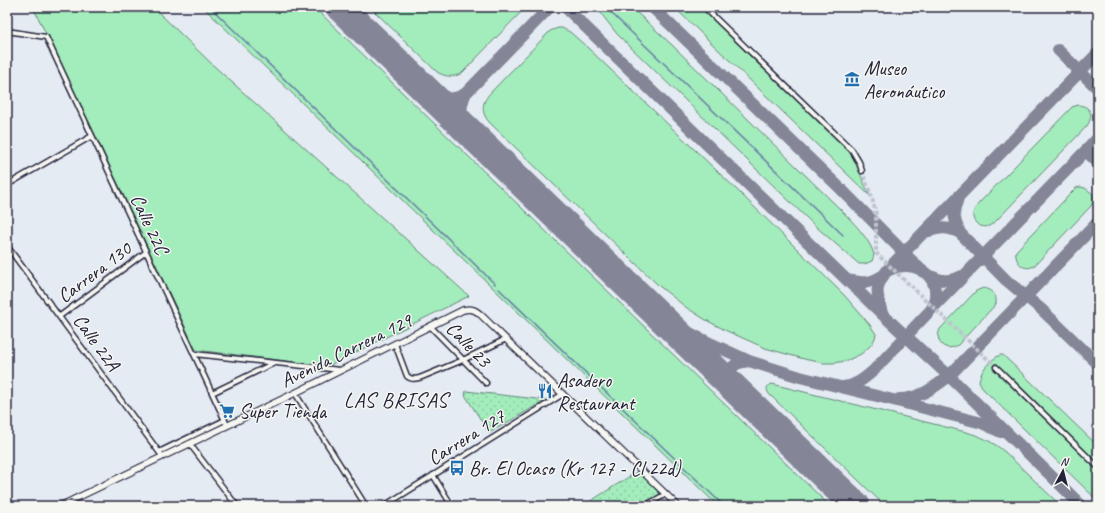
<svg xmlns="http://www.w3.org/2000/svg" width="1105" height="513" font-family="Caveat,sans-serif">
	<defs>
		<pattern id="park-dots" width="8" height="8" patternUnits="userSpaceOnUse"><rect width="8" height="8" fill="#a3ecbb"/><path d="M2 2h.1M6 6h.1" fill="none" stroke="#8ccaa2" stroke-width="1.8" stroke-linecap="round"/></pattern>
	</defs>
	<rect width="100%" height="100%" fill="#e5ebf3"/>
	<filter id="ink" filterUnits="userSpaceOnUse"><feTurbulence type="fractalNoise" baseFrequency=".025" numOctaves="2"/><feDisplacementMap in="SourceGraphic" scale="8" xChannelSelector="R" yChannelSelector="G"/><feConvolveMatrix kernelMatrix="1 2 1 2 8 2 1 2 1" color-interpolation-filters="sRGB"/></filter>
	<g filter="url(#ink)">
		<path fill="#a3ecbb" stroke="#62877b" d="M33,7H153L214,66L469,296L328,366L196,350L95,135Z
			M203,7H314L830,506H718Z
			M370,7H526L462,73C454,78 445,77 437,72Z
			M596,7H630L634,10L671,44L840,209C851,220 871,240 874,255L872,261L865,264H859L814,225L617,34Z
			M674,7H700L851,154C858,167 863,182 870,196Z
			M558,28H562L570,32L588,48L737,190L844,295L870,325L876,334L875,338L872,344L867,349L861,354L846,361L833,363H823L804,359L765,348L727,331L706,320L687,308L659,286L489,122C480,111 482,102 491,92L550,31Z
			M1078,105C1091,106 1094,115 1087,126L995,222C993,223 991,225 989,226C982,229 972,223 973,215C973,210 976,207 979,203L1072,107Z
			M1080,187L1085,188L1093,194V202L1091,206L1035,265C1025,273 1014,262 1016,251L1071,193L1076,188Z
			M983,288C992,289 997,294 996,304L958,345C945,353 934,342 940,329L976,291Z
			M1000,355H1003L1098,446V463L997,365L993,369L1098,471V501L983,389L979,381C981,370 990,360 1000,355Z
			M772,384L966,432C981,436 993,442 1005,452L1061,506H885L769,394C766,389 766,386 772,384Z"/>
		<path fill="url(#park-dots)" stroke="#62877b" d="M466,391L546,400L489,433L465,395Z
			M638,471L660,494L638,506H583Z"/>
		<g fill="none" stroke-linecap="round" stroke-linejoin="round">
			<path stroke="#6881a7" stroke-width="1.5" d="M210,7L495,284
				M605,7L843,235
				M499,289L724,506"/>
			<path stroke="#848697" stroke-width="12" d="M565,7L882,314L949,376L1082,506
				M652,7L841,189L923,272
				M1058,50L1098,89
				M430,93C442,100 454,101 466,93
				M467,129C461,115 459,108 466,93L550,7
				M1091,144L1090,155L1098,163
				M958,198L955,208L954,214L956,223L960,233L1006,280L1041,309L1098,364
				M925,232C940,228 946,226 960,233
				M889,270C916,257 945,278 932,308
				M927,274C939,281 950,283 962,276
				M847,280C862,283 869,284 882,276
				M646,303L688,332L712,344L749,361L800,377L889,399L982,423L1001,432
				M882,313C876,291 874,287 889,268L1098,53
				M843,387C855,386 864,379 873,371L925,316L1098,138
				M738,392C729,375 724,364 749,361
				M899,399C918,399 934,388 949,376L1098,222"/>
			<path stroke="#848697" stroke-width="29" d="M340,7L856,506"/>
			<path stroke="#bec3ce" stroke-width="4" stroke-dasharray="4 2" stroke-linecap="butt" d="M862,171L872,198L876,214V253L996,367"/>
			<g stroke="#22223b" stroke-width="7">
				<path id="minor" d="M704,7L852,150L859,162L862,171
					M7,31L46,37L227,425
					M7,185L92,136
					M7,246L162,456
					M60,316L146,252
					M430,326L486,383
					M395,344L407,376C411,380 417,379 422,377L463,360L506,339
					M194,354L340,370
					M996,367L1098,467
					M212,393L274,363
					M295,393L366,506
					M189,443L237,506
					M159,452L225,420
					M433,475L452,506
					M384,506L563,394
					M645,506L666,494"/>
			</g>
			<g stroke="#22223b" stroke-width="8">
				<path id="secondary" d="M60,506L295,393L463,310C472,308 476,310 482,316L678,506"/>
			</g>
			<use href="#minor" stroke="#f6f6f2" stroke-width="4"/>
			<use href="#secondary" stroke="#f6f6f2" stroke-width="5.5"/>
		</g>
	</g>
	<defs>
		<g id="museum-bare" transform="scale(1.2)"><path d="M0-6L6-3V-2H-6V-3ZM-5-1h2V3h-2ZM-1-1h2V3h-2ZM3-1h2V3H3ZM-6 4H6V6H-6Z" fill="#1f6fb2" stroke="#f6f6f2" stroke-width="2.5" paint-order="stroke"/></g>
		<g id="restaurant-bare" transform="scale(1.2)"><path d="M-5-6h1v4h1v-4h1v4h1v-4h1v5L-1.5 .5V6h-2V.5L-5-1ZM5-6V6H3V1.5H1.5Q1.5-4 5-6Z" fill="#1f6fb2" stroke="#f6f6f2" stroke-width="2.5" paint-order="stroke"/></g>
		<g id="supermarket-bare" transform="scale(1.2)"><path d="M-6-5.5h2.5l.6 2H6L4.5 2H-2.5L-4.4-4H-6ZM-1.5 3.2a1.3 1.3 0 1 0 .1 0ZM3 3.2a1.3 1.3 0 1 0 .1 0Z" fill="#1f6fb2" stroke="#f6f6f2" stroke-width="2.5" paint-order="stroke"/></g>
		<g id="bus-bare" transform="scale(1.2)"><path d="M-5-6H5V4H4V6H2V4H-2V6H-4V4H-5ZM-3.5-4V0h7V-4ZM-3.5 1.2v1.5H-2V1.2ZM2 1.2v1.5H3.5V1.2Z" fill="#1f6fb2" stroke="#f6f6f2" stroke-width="2.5" paint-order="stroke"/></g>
	</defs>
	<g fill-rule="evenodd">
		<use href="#museum-bare" x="852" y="79"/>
		<use href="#restaurant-bare" x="545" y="391"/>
		<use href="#supermarket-bare" x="227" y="411"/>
		<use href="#bus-bare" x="457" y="468"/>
	</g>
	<g text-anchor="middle" stroke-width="3" stroke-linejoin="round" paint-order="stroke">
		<g font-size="20" fill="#22223b" stroke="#f6f6f2" text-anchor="start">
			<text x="864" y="75">Museo<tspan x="864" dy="23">Aeronáutico</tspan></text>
			<text x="557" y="387">Asadero<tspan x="557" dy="23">Restaurant</tspan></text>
			<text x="239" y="418">Super Tienda</text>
			<text x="469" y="475">Br. El Ocaso (Kr 127 - Cl 22d)</text>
		</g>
		<g font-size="20" fill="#22223b" stroke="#f6f6f2">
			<text transform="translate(150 224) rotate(65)" y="7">Calle 22C</text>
			<text transform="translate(94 272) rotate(-37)" y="7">Carrera 130</text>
			<text transform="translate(97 342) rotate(54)" y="7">Calle 22A</text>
			<text transform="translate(469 344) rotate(46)" y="7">Calle 23</text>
			<text transform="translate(346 350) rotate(-26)" y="7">Avenida Carrera 129</text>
			<text transform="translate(466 437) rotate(-32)" y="7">Carrera 127</text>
		</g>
		<g font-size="21" letter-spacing="1" fill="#22223b" stroke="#f6f6f2">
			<text x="396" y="407">LAS BRISAS</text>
		</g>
	</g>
	<rect width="1105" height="513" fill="none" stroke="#f6f6f2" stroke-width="24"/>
	<rect x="12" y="12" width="1081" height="489" fill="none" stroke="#22223b" stroke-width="1.5" filter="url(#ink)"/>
	<g transform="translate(1063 471) rotate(7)" stroke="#f6f6f2" stroke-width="3" paint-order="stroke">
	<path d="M0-3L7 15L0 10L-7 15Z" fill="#22223b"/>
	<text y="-6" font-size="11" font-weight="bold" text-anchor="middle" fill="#22223b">N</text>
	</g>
</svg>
